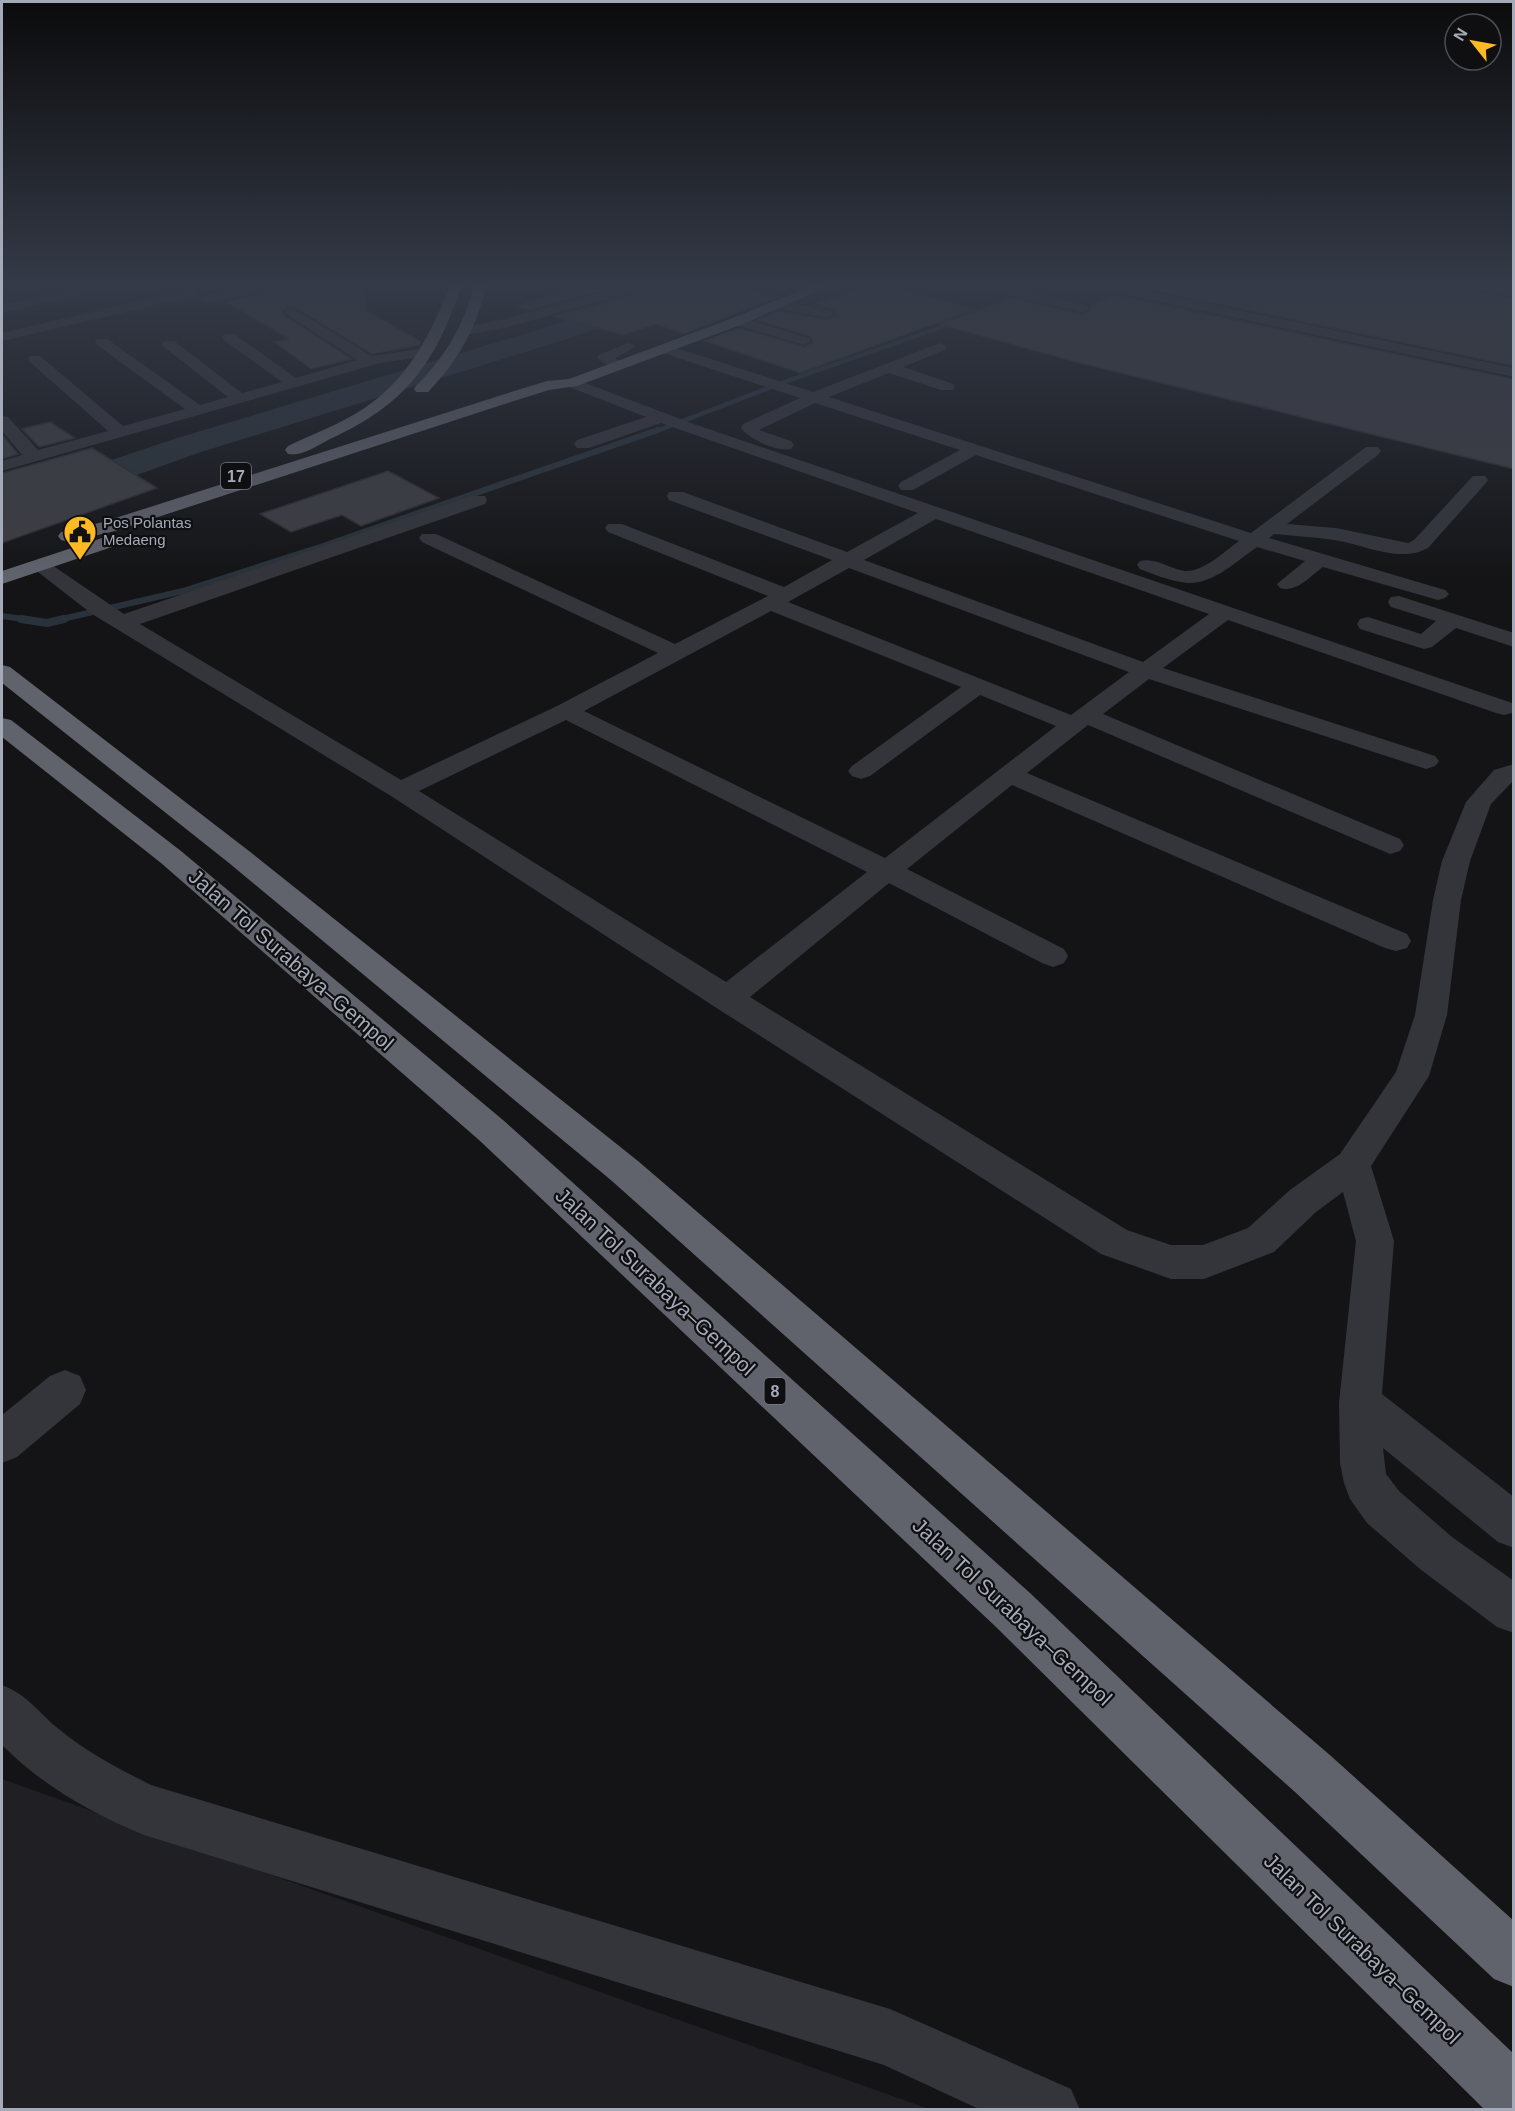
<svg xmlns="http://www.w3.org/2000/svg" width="1515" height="2111" font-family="Helvetica,sans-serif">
	<rect width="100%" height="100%" fill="#141416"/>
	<path fill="#201f23" d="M2,1779L929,2109H2Z"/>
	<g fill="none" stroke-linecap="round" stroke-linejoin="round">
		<path stroke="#29323a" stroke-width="4.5" d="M1008,304L1061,285
			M654,432L787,381L959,321"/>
		<path stroke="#29323a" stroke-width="6" d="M2,616L31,620
			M58,620L183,591L323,546L658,430"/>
		<path stroke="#29323a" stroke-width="8" d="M21,619L47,623L64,619"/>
		<path fill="#29323a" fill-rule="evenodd" d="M684,285H728L725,290L661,306L561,341L198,453L112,484L2,519V497L174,439L541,329L644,295Z"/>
	</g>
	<path fill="#3e3e43" stroke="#2e2d32" stroke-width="1.5" d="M280,285L290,290L299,292L308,290L316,285H363L366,310L421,342L419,345L372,354L293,306L287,307L283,311L286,317L352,359L311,369L275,342L289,339L226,302L277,290Z
		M580,285H621L530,310L517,306Z
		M653,285H742V289L778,297L684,334L656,324L623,335L554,316L651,290Z
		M869,285H879L976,309L800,373L705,341L739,328L805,347L813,342L810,336L757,320L779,311L828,320L836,315L834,310L814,305Z
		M1136,285H1464L1472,291L1514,299V366L1134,286Z
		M1115,295L1514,379V469L1080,363L938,324L1013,298L1083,315L1091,310L1090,306Z
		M50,422L75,438L39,447L22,429Z
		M2,434L18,454L2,459Z
		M92,448L157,488L2,543V473Z
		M388,471L439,498L361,526L342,515L291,532L260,514Z"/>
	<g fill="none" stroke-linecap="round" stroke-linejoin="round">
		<path fill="#34353b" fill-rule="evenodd" d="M87,285H110L109,288L2,313V305Z
			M254,285H278L277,288L209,303L202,299L204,296Z
			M284,285H314C308,291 290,291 284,285Z
			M630,285H651L650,288L507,327L467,335L460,331L462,328L500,320Z
			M983,285H1004L1087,306L1089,309L1082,313L984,288Z
			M1104,285H1118L1514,368V377L1109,291L1104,290Z
			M1466,285H1493L1514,289V297L1472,289Z
			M190,289L195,290L197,293L195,296L2,341V333Z
			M778,300L832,311L834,314L827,318L773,307L771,304L773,301Z
			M292,308L372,356L427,348L434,352L427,356L380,363L2,471V461L22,455L2,431V416L8,417L38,450L108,431L30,362L28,359L30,356H40L123,426L185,409L97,345L95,342L97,339H107L200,405L228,397L164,347L162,344L164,341H174L242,393L282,382L224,340L222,337L224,334H234L296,378L357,360L287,315L285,312L287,309Z
			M738,317L809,338L811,341L804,345L733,324L731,321Z
			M628,343L633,344L635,347L615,358L626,366L623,369H613L597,358L599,355Z
			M940,343L947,347L945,350L903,367L953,384L955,387L953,390H941L889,373L829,397L1251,533L1366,447H1378L1381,451L1378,455L1287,524L1336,528L1408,543L1414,540L1473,476H1485L1488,480L1485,484L1428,548C1399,564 1364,544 1334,540C1314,537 1294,536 1274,534L1269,538L1445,590L1449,594L1445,598L1438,600L1323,567C1310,576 1297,593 1280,588L1277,584L1305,561L1257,547C1235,562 1210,588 1181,582C1167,580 1153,574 1140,569L1137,565L1140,561C1156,557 1170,569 1185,571C1204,572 1225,551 1239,541L976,455L913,490H901L898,486L901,482L960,450L815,403L759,430L791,441L794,445L791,449C777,452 749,439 741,428L743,424L800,398L660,352L658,349L665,345L670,346L813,392Z
			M572,378L691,423L1512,703V713L1504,715L1496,713L1228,620L1163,668L1435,756L1439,761L1435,766L1426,769L1417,766L1149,679L1103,714L1400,839L1404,845L1400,851L1390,854L1088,725L1027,773L1407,934L1411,941L1407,948L1396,951L1385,948L1012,785L907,869L1064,949L1068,956L1064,963L1053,967L1042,963L889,883L750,997L1127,1230L1171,1245H1203L1248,1228L1290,1190L1340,1154L1396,1072L1415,1015L1433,900L1442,861L1466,802L1494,770L1514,764V780L1491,804L1470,861L1461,900L1447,1015L1429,1076L1371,1166L1394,1241L1382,1394L1514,1497V1548L1498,1542L1383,1448L1386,1474L1399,1491L1452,1537L1514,1581V1633L1497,1627L1420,1569L1367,1523L1350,1499L1344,1483L1340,1463L1339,1403L1356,1241L1343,1192L1316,1212L1274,1252L1204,1279H1171L1101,1254L715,1007L391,796L92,614L29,565L32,561H46L124,614L471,496H485L487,500L485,504L140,624L401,780L557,706L658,653L422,542L419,538L422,534H436L675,644L768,596L608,532L605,528L608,524H622L784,587L832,560L669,500L667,496L669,492H683L847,552L918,513L661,423L589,448H577L574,444L577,440L646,417L567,386L564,383ZM936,519L1209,614L1143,662L864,560ZM849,568L1129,672L1071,715L788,602ZM771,611L961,687L852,766L848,771L852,776L861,779L870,776L980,695L1056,726L885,858L584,711ZM566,720L867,872L726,982L419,791Z
			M1399,596L1514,633V647L1456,628L1432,647L1424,649L1360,629L1357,624L1360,619L1368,617L1421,634L1436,621L1391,607L1388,602L1391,597Z
			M65,1370L80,1376L86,1390L80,1404L17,1457L2,1463V1415L50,1376Z
			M2,1685C30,1696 38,1713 60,1730C88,1753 119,1769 151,1785L890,2009L1071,2089L1080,2110H981L884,2065L144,1835C91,1813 43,1786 2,1745Z"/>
		<path fill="#60636c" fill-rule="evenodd" d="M450,285H462C435,363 407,404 330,439C318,445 302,457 288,454L285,450L288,446C313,434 340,424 363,409C408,380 431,334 450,285Z
			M474,285H486C477,328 458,361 428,392H416L414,389L416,386C446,356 464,325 474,285Z
			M814,285H831L743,324L577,386L549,390L517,400L115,531L68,542L61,540L58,536L61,532L103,522L505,394L547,381L569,379L733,318Z
			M105,537L112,539L115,543L112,547L2,584V571Z
			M2,665L10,667L249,851L638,1161L1331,1756L1514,1921V1987L1494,1979L1295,1792L612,1181L229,863L2,683Z
			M2,718L11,720L181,851L503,1120L1030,1593L1514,2054V2110H1485L996,1627L479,1140L161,863L2,737Z"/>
	</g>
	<linearGradient id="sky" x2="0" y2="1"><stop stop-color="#0b0b0c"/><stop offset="0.49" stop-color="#343a47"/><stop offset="1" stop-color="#343a47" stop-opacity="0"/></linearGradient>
	<rect width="1515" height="581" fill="url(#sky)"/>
	<defs>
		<g id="civic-pin" transform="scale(1.725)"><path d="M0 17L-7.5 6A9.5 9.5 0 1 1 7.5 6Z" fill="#ffb922" stroke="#0f0f11"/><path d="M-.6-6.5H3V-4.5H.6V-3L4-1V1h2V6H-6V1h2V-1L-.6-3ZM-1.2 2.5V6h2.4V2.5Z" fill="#111"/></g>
	</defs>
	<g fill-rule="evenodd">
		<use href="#civic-pin" x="80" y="532"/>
	</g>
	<g text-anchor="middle" stroke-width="4.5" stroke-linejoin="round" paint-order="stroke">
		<g font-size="15" fill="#a4aab7" stroke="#0f0f11" text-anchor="start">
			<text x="103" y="528">Pos Polantas<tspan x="103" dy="17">Medaeng</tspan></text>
		</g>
		<g fill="#0f0f11" stroke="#777c85" stroke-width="1.5">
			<rect x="221" y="463" width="30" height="26" rx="4.5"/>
			<rect x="764.5" y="1378" width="21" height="26" rx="4.5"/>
		</g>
		<g font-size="16" font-weight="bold" fill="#a4aab7">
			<text x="236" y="482">17</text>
			<text x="775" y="1397">8</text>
		</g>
		<g font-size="21" fill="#a4aab7" stroke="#0f0f11">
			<text transform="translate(291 960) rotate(41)" y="7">Jalan Tol Surabaya–Gempol</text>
			<text transform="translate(655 1282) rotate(43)" y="7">Jalan Tol Surabaya–Gempol</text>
			<text transform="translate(1012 1612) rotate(43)" y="7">Jalan Tol Surabaya–Gempol</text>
			<text transform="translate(1362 1949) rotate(44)" y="7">Jalan Tol Surabaya–Gempol</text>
		</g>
	</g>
	<rect width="1515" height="2111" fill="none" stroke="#a4aab7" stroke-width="6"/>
	<g transform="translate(1473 42) rotate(301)"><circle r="28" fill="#0f0f11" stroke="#4b4d53" stroke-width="1.5"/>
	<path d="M0-4.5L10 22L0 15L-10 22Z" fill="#ffb922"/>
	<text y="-9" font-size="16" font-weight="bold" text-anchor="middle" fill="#a4aab7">N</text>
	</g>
</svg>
